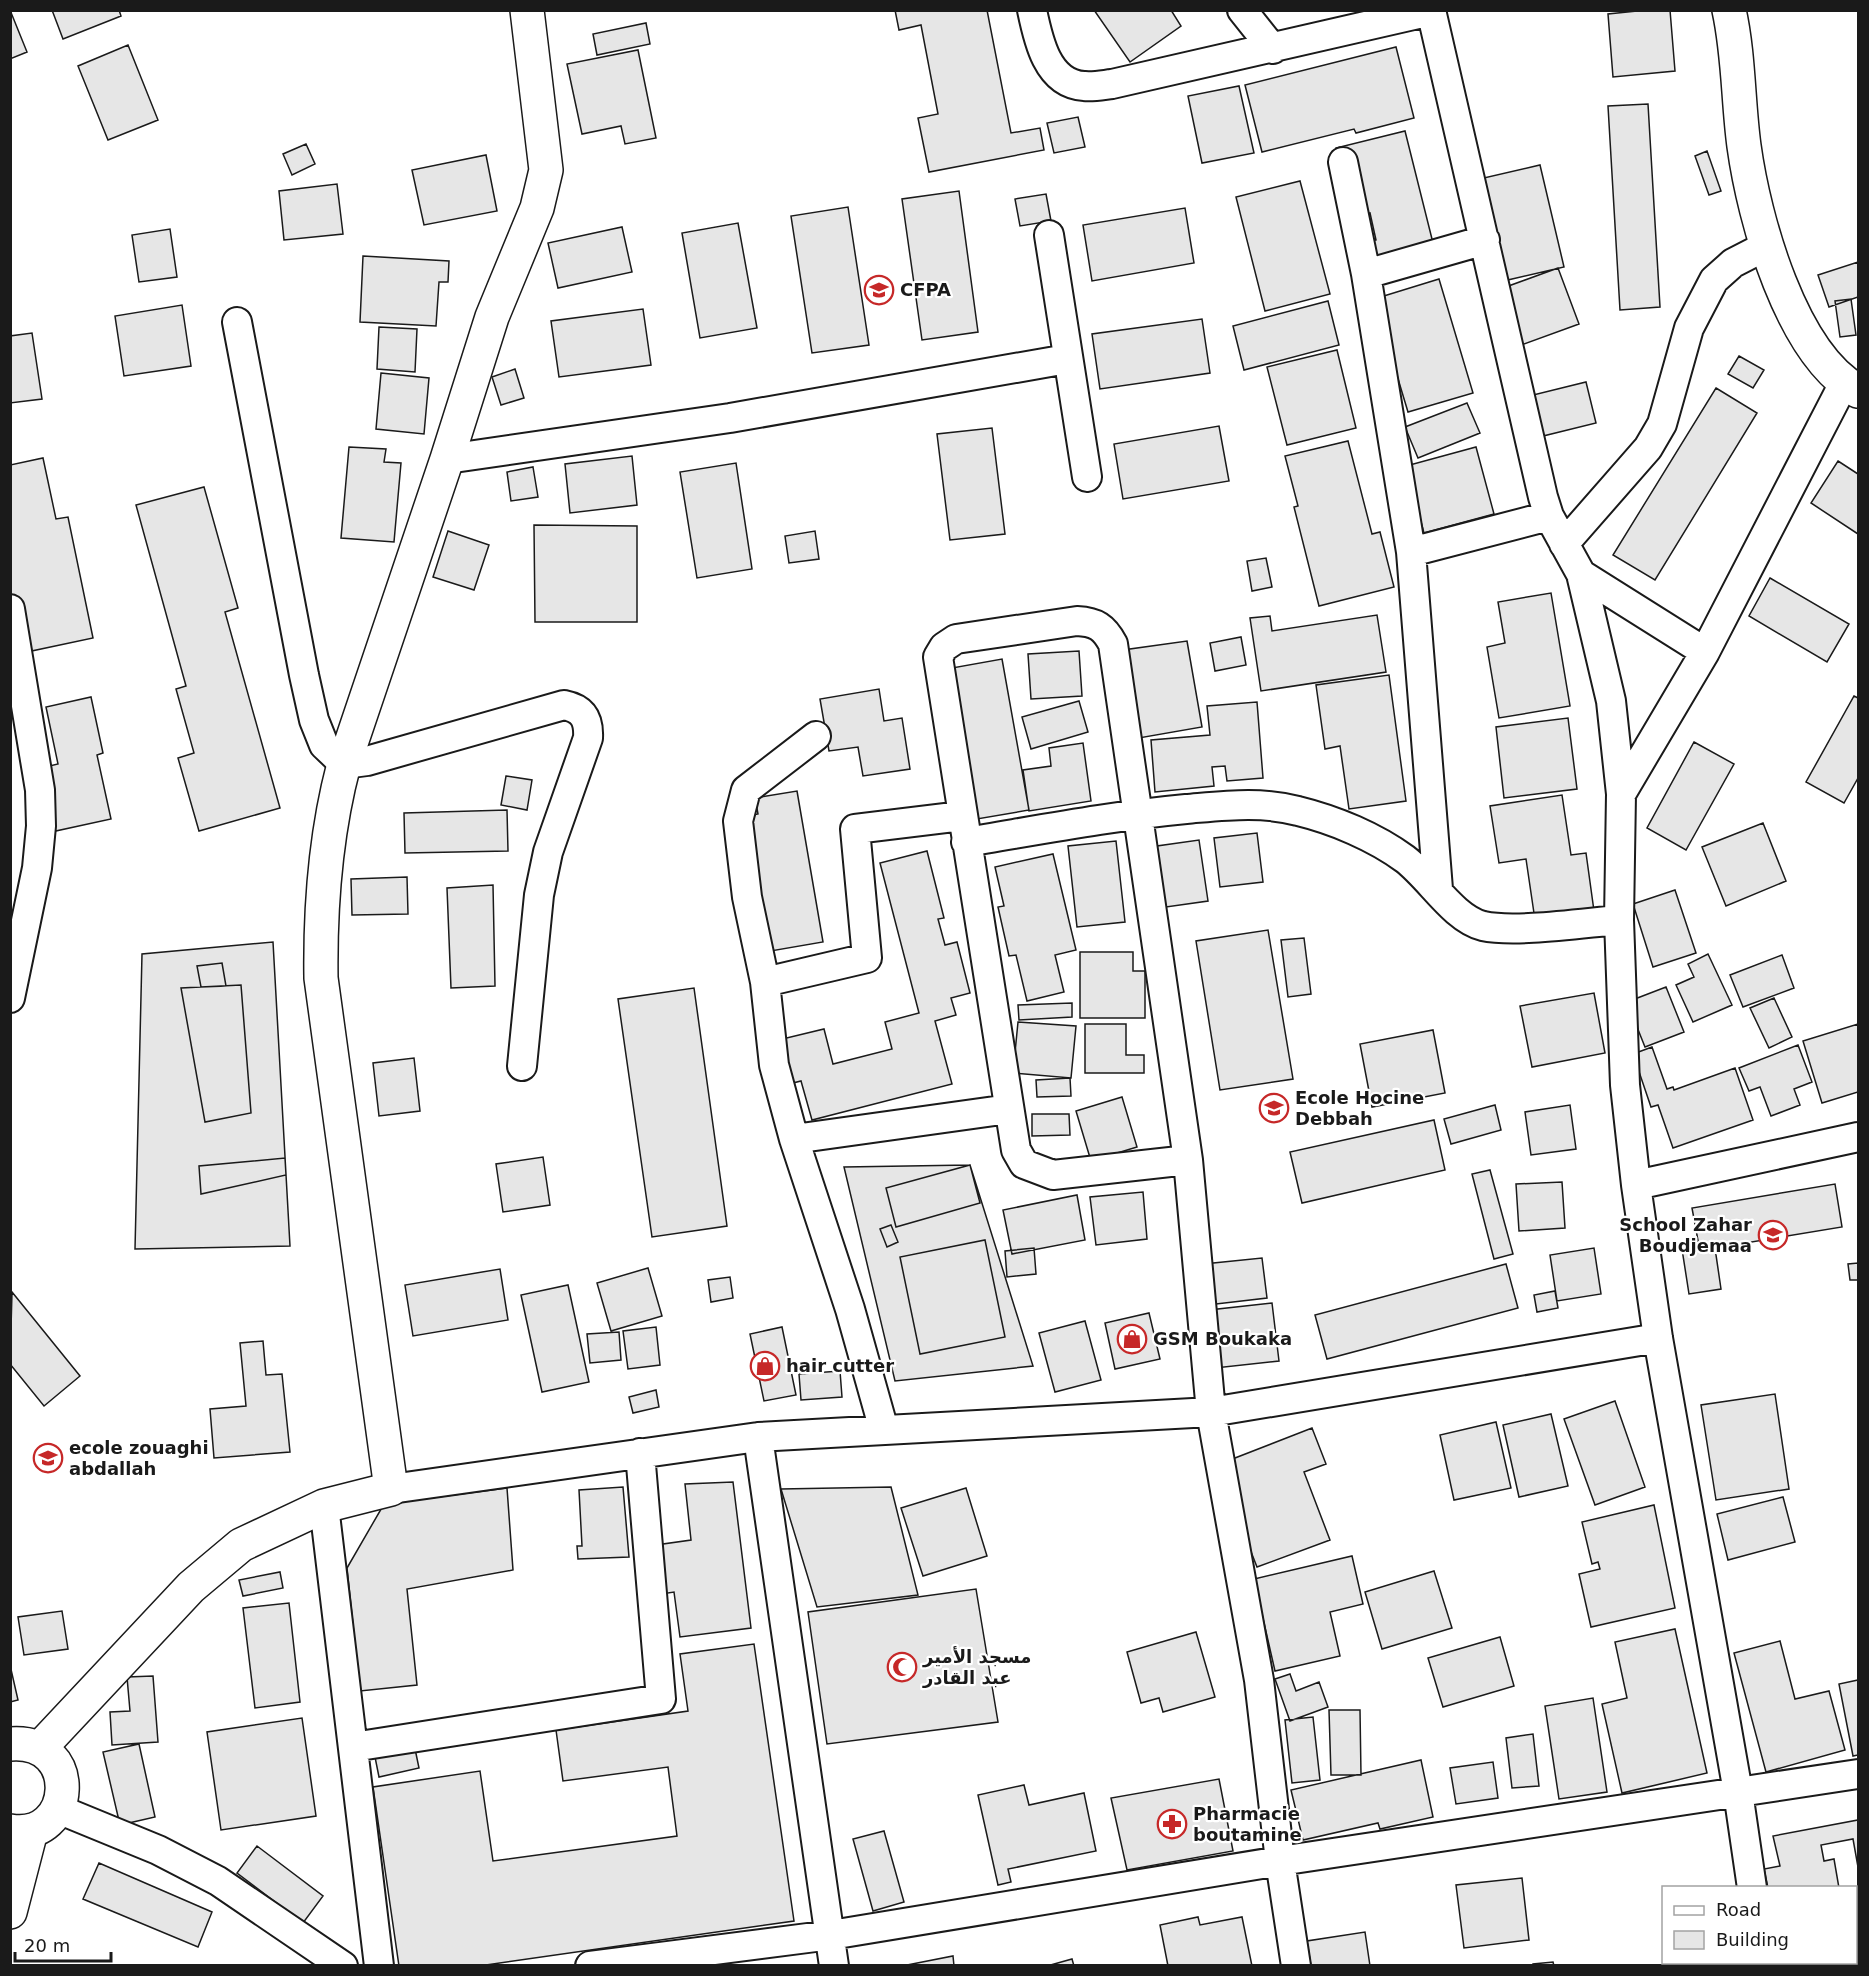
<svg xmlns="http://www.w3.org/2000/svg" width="1869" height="1976" font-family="'DejaVu Sans','Noto Sans Arabic',sans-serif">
	<rect width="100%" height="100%" fill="#fff"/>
	<path fill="#e6e6e6" stroke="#1a1a1a" stroke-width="1.5" d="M10,10L27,52L10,59Z
		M52,10H119L121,16L63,39Z
		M895,10H987L1011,133L1040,128L1044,150L929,172L918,118L938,114L921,25L899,30Z
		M1094,10H1171L1181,26L1130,62Z
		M1647,10H1670L1675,71L1613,77L1608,14Z
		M646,23L650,44L597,55L593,34Z
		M128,45L158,120L108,140L78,66Z
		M1396,47L1414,118L1356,133L1354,129L1262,152L1245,85Z
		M638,50L656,138L625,144L621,126L582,134L567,64Z
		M1239,86L1254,153L1202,163L1188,96Z
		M1648,104L1660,307L1620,310L1608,106Z
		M1078,117L1085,147L1054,153L1047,123Z
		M1405,131L1433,243L1359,261L1355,245L1376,240L1370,213L1353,217L1336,148Z
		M306,144L315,164L292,175L283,154Z
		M1707,151L1721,191L1709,195L1695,156Z
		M486,155L497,211L424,225L412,170Z
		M1540,165L1564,267L1499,282L1475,180Z
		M1300,181L1330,294L1265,311L1236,197Z
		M337,184L343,234L284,240L279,191Z
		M959,191L978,332L922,340L902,199Z
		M1046,194L1051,221L1020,226L1015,199Z
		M848,207L869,345L812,353L791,216Z
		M1185,208L1194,263L1092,281L1083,225Z
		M738,223L757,328L700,338L682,233Z
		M622,227L632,272L558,288L548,243Z
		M170,229L177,277L139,282L132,235Z
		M363,256L449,261L448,282H439L436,326L360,322Z
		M1858,262V297L1829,307L1818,275Z
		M1558,268L1579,324L1513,348L1492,292Z
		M1439,279L1473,393L1408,412L1374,299Z
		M1851,299L1856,335L1840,337L1835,301Z
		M1328,301L1339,345L1244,370L1233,326Z
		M182,305L191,366L124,376L115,316Z
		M643,309L651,365L559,377L551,321Z
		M1202,319L1210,373L1100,389L1092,334Z
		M379,327L417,329L415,372L377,369Z
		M32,333L42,399L10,403V336Z
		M1337,350L1356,428L1287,445L1267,367Z
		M1739,356L1764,370L1753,388L1728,374Z
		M515,369L524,398L501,405L492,377Z
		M381,373L429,378L424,434L376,429Z
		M1586,382L1596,423L1539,437L1529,396Z
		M1716,388L1757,413L1655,580L1613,555Z
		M1467,403L1480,433L1418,458L1405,427Z
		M1219,426L1229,481L1123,499L1114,444Z
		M992,428L1005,534L950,540L937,434Z
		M1348,441L1372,534L1380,532L1394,587L1319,606L1294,507L1298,506L1285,456Z
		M349,447L386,449L384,462L401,463L394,542L341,538Z
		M1476,447L1494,514L1424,533L1406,466Z
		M632,456L637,505L570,513L565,464Z
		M43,458L56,519L68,517L93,638L22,653L10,597V465Z
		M1838,461L1858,474V534L1811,503Z
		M736,463L752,569L697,578L680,472Z
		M533,467L538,497L511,501L507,472Z
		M204,487L238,608L225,612L280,808L199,831L178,758L194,753L176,689L186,686L136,505Z
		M534,525L637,526V622H535Z
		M448,531L489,545L474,590L433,577Z
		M815,531L819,559L789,563L785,536Z
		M1266,558L1272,587L1252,591L1247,561Z
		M1770,578L1849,624L1827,662L1749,616Z
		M1551,593L1570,706L1499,718L1487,647L1505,643L1498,602Z
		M1377,615L1386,672L1261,691L1250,618L1270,616L1272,631Z
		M1241,637L1246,665L1215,671L1210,643Z
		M1187,641L1202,727L1139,738L1123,650Z
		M1079,651L1082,696L1031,699L1028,654Z
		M1002,659L1029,810L977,819L935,671Z
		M1389,675L1406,801L1349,809L1340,746L1325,749L1316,685Z
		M879,689L884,721L902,718L910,769L863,776L858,747L829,751L820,699Z
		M1854,696L1858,698V778L1844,803L1806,782Z
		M91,697L103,753L97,755L111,819L51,832L37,769L58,764L46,707Z
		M1079,701L1088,732L1031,749L1022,717Z
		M1257,702L1263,778L1227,781L1225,766L1212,767L1214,786L1155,792L1151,740L1210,735L1207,706Z
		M1568,718L1577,789L1504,798L1496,727Z
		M1694,742L1734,764L1686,850L1647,828Z
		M1083,743L1091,801L1029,811L1023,770L1051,766L1049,748Z
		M506,776L532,780L527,810L501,805Z
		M797,791L823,942L765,952L756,896L761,895L748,816L758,814L755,798Z
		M1562,795L1571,855L1586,853L1594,911L1535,920L1526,859L1499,863L1490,806Z
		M507,810L508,851L405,853L404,813Z
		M1763,823L1786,881L1726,906L1702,847Z
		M1257,833L1263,882L1220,887L1214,838Z
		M1199,840L1208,901L1159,908L1150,847Z
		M1116,841L1125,922L1077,927L1068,846Z
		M927,851L944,918L938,919L945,945L957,942L970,993L951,998L956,1015L935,1021L952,1084L812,1120L801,1081L785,1085L774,1041L824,1029L833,1064L892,1049L885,1022L919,1013L880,863Z
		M1053,854L1076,950L1055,955L1064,992L1027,1001L1016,955L1009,956L998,907L1004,906L995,867Z
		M407,877L408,914L352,915L351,879Z
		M493,885L495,986L451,988L447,888Z
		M1675,890L1696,953L1653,967L1633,904Z
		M1268,930L1293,1079L1220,1090L1196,941Z
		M1304,938L1311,994L1288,997L1281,940Z
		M273,942L290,1246L135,1249L142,954Z
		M1080,952H1133V971H1145V1018H1080Z
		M1708,954L1732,1005L1693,1022L1676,985L1694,977L1688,964Z
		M1782,955L1794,988L1743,1007L1730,975Z
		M222,963L226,986L201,987L197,966Z
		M241,985L251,1113L205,1122L181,988Z
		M1666,987L1684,1032L1645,1047L1627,1002Z
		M694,988L727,1226L652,1237L618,999Z
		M1594,993L1605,1053L1532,1067L1520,1006Z
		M1774,998L1792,1037L1769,1048L1750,1008Z
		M1072,1003V1017L1019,1020L1018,1005Z
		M1018,1022L1076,1026L1071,1078L1013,1073Z
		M1085,1024H1126V1055H1144V1073H1085Z
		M1858,1024V1092L1822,1103L1803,1041Z
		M1433,1030L1445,1093L1372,1107L1360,1044Z
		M1798,1045L1812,1082L1794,1089L1800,1105L1771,1116L1760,1087L1749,1091L1739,1068Z
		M1652,1047L1667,1089L1673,1087L1674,1090L1735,1068L1753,1120L1673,1148L1658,1105L1651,1107L1633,1054Z
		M414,1058L420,1111L379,1116L373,1063Z
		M1070,1078L1071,1096L1037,1097L1036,1080Z
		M1122,1097L1137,1147L1091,1161L1076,1111Z
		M1495,1105L1501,1130L1451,1144L1444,1119Z
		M1570,1105L1576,1149L1531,1155L1525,1112Z
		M1032,1114H1069L1070,1135L1032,1136Z
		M1434,1120L1445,1170L1302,1203L1290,1152Z
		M543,1157L550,1205L503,1212L496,1164Z
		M285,1158L286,1175L201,1194L199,1166Z
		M970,1165L980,1203L896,1227L886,1188Z
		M970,1165L1033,1366L895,1381L844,1167Z
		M1490,1170L1513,1254L1494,1259L1472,1174Z
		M1562,1182L1565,1228L1519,1231L1516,1184Z
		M1835,1184L1842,1227L1715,1248L1721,1289L1689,1294L1682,1249L1699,1246L1692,1208Z
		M1143,1192L1147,1239L1096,1245L1090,1197Z
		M1077,1195L1085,1240L1012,1254L1003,1210Z
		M891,1225L898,1242L887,1247L880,1229Z
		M985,1240L1005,1337L920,1354L900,1257Z
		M1034,1248L1036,1274L1007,1277L1005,1251Z
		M1594,1248L1601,1294L1557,1301L1550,1255Z
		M1262,1258L1267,1298L1199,1306L1194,1265Z
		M1858,1263V1280H1850L1848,1264Z
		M1506,1264L1518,1308L1327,1359L1315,1315Z
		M648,1268L662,1316L611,1331L597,1283Z
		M500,1269L508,1320L413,1336L405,1285Z
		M730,1277L733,1298L711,1302L708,1280Z
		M568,1285L589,1382L542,1392L521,1295Z
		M1555,1291L1558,1308L1537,1312L1534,1295Z
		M12,1292L80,1376L44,1406L10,1364Z
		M1272,1303L1279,1361L1197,1370L1191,1312Z
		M1149,1313L1160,1359L1115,1369L1105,1323Z
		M1085,1321L1101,1380L1055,1392L1039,1333Z
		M656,1327L660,1365L628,1369L623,1331Z
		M782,1327L796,1395L764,1401L750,1334Z
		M619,1332L621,1360L590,1363L587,1334Z
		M263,1341L266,1375L282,1374L290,1452L214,1458L210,1409L246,1406L240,1343Z
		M840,1371L842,1397L801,1400L799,1374Z
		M656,1390L659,1407L633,1413L629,1397Z
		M1775,1394L1789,1489L1716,1500L1701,1405Z
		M1615,1401L1645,1487L1595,1505L1564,1419Z
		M1551,1414L1568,1486L1519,1497L1503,1425Z
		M1496,1422L1511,1488L1454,1500L1440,1435Z
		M1312,1428L1326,1464L1304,1472L1330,1540L1257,1567L1217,1465Z
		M733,1482L751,1628L680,1637L674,1592L655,1595L649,1546L691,1540L685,1484Z
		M623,1487L629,1557L578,1559L577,1546H582L579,1490Z
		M891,1487L918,1595L817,1607L781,1489Z
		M507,1488L513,1570L407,1589L417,1685L360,1691L347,1568L384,1504Z
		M966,1488L987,1556L923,1576L901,1508Z
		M1783,1497L1795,1542L1728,1560L1717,1514Z
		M1654,1505L1675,1608L1591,1627L1579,1574L1600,1569L1598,1562L1592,1564L1582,1522Z
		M1352,1556L1363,1604L1330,1612L1340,1656L1275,1671L1254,1579Z
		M1434,1571L1452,1628L1382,1649L1365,1592Z
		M280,1572L283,1588L243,1596L239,1580Z
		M976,1589L998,1722L827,1744L808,1612Z
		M289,1603L300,1702L255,1708L243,1608Z
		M62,1611L68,1649L24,1655L18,1617Z
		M1675,1629L1707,1773L1622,1793L1602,1704L1627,1698L1615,1642Z
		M1196,1632L1215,1697L1163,1712L1159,1698L1141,1703L1127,1652Z
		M1500,1637L1514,1686L1443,1707L1428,1658Z
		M1780,1641L1795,1699L1829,1691L1845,1750L1766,1772L1734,1653Z
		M754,1644L794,1921L479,1966H399L373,1787L480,1771L493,1861L677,1836L668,1767L563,1781L556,1730L688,1711L680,1654Z
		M10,1665L18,1700L10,1702Z
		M1290,1674L1296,1691L1319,1682L1328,1707L1290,1721L1275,1679Z
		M153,1676L158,1742L112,1745L110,1712L130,1711L127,1677Z
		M1858,1680V1755L1853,1756L1839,1684Z
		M1593,1698L1607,1792L1559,1799L1545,1706Z
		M1329,1710H1360L1361,1775H1331Z
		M1313,1717L1320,1780L1292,1783L1285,1720Z
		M302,1718L316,1816L221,1830L207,1732Z
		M1533,1734L1539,1786L1512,1788L1506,1738Z
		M139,1744L155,1817L120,1825L103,1752Z
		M414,1744L419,1768L379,1777L374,1752Z
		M1421,1760L1433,1817L1380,1829L1378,1823L1303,1840L1291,1790Z
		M1493,1762L1498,1798L1456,1804L1450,1768Z
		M1219,1779L1233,1851L1127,1870L1111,1798Z
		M1024,1785L1029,1805L1084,1793L1096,1851L1008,1869L1011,1882L998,1885L978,1795Z
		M1858,1820V1867L1853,1839L1821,1845L1824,1861L1834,1859L1839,1888H1768L1764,1869L1780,1866L1773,1836Z
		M884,1831L904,1902L873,1911L853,1839Z
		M257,1846L323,1896L303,1923L237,1873Z
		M99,1863L212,1912L198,1947L83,1899Z
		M1522,1878L1529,1940L1464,1948L1456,1885Z
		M1198,1917L1200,1925L1242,1917L1252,1966H1168L1160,1925Z
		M1365,1932L1370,1966H1311L1307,1941Z
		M953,1956L954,1966H902Z
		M1072,1959L1074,1966H1047Z
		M1553,1962L1554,1966H1533V1964Z
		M1783,1962H1854L1855,1966H1783Z"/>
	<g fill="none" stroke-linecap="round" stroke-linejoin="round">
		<g stroke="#1a1a1a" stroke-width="32">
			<path id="minor" d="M1032,10C1038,39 1047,84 1084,86C1093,87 1103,85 1112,84L1431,11
				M1242,10L1273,49
				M1431,10L1543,497L1549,516L1581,574L1611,701L1621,794L1619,920L1625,1085L1636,1185L1658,1338L1738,1792L1752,1888
				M1343,162L1366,274L1411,552L1438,889
				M1049,235L1087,477
				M1366,274L1485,240
				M237,322L304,675L314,720L324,745L344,764L367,761L564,705C584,709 589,720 588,738L548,852L539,895L522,1066
				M447,459L730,418L1067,359
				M1564,544L1648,448L1662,424L1689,328L1714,280L1733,263L1768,245
				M1411,552L1549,516
				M1581,574L1705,652
				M10,609L40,790L41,826L37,868L10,998
				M816,736L746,790L738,821L747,897L765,982L774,1065L794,1139L850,1309L884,1430
				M1621,794L1705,652L1844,383
				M966,842C1039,830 1112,816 1186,809C1223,806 1261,801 1298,811C1335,820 1375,837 1405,859C1431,879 1453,918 1483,926C1515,933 1583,923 1619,920
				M765,982L867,958L855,829L962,816
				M794,1139L1009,1109
				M1188,1160L1053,1175L1024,1164L1016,1150L938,657L944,647L956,639L1077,621C1096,622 1104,627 1113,644L1188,1160L1211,1412L1259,1680L1280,1861L1296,1966
				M1636,1185L1858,1137
				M758,1437L834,1966
				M391,1489L758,1437L1211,1412L1658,1338
				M324,1506L379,1966
				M353,1747L661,1699L640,1453
				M58,1809L158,1850L218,1881L343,1966
				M1762,1962L1763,1966
				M590,1966L831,1935L1280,1861L1858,1774"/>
		</g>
		<g stroke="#1a1a1a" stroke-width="36">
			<path id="tertiary" d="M10,1744C83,1738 76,1842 10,1831
				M40,1748L191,1587L241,1545L324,1506L391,1489L321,978C320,905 325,835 344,764L447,459L492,317L537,208L546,170L527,10
				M10,1912L31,1831"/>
		</g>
		<g stroke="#1a1a1a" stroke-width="36">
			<path id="secondary" d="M1729,10C1739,55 1738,102 1744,146C1754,219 1791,354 1858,391"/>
		</g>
		<use href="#minor" stroke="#fff" stroke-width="28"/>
		<use href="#tertiary" stroke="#fff" stroke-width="33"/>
		<use href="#secondary" stroke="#fff" stroke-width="33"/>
	</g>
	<defs>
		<g id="university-ring" transform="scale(1.5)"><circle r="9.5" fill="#fff" stroke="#c62828" stroke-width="1.5"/><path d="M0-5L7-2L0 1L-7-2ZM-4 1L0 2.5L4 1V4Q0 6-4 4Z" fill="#c62828"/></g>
		<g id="school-ring" transform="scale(1.5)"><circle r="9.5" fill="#fff" stroke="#c62828" stroke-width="1.5"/><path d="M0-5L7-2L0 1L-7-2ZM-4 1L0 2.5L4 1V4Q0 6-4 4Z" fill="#c62828"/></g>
		<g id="shop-ring" transform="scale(1.5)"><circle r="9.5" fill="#fff" stroke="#c62828" stroke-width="1.5"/><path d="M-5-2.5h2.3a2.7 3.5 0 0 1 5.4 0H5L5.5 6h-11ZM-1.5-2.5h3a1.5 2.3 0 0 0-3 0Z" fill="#c62828"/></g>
		<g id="mosque-ring" transform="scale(1.5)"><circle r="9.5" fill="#fff" stroke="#c62828" stroke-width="1.5"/><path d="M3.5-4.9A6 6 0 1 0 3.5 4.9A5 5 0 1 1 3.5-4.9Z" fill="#c62828"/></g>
		<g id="pharmacy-ring" transform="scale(1.5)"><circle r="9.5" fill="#fff" stroke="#c62828" stroke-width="1.5"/><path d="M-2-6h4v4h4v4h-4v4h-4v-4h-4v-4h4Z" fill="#c62828"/></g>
	</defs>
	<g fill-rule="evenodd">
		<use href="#university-ring" x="879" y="290"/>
		<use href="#school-ring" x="1274" y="1108"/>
		<use href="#school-ring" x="1773" y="1235"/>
		<use href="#shop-ring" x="1132" y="1339"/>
		<use href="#shop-ring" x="765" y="1366"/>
		<use href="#school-ring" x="48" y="1458"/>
		<use href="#mosque-ring" x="902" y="1667"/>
		<use href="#pharmacy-ring" x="1172" y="1824"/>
	</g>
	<g text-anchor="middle" stroke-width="4.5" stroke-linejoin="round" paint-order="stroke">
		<g font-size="18" font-weight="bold" fill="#1a1a1a" stroke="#fff" text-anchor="start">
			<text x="900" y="296">CFPA</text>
			<text x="1295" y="1104">Ecole Hocine<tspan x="1295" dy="21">Debbah</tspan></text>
			<text x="1752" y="1231" text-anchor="end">School Zahar<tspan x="1752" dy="21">Boudjemaa</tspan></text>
			<text x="1153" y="1345">GSM Boukaka</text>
			<text x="786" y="1372">hair cutter</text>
			<text x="69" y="1454">ecole zouaghi<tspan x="69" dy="21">abdallah</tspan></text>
			<text x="923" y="1663">مسجد الأمير<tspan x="923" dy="21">عبد القادر</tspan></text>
			<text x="1193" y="1820">Pharmacie<tspan x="1193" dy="21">boutamine</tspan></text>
		</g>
	</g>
	<rect width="1869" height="1976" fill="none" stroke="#1a1a1a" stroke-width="24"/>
	<rect x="1662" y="1886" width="195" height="78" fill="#ffffff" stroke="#a3a3a3" stroke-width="1.5"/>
	<rect x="1674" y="1906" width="30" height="9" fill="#ffffff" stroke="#a3a3a3" stroke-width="1.5"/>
	<text x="1716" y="1916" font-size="18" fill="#1a1a1a">Road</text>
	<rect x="1674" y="1931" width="30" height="18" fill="#e6e6e6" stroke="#a3a3a3" stroke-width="1.5"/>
	<text x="1716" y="1946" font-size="18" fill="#1a1a1a">Building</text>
	<path d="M15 1952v9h96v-9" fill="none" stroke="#1a1a1a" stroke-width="3"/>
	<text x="24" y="1952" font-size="18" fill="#1a1a1a" stroke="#ffffff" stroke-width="4.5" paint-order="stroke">20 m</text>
</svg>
